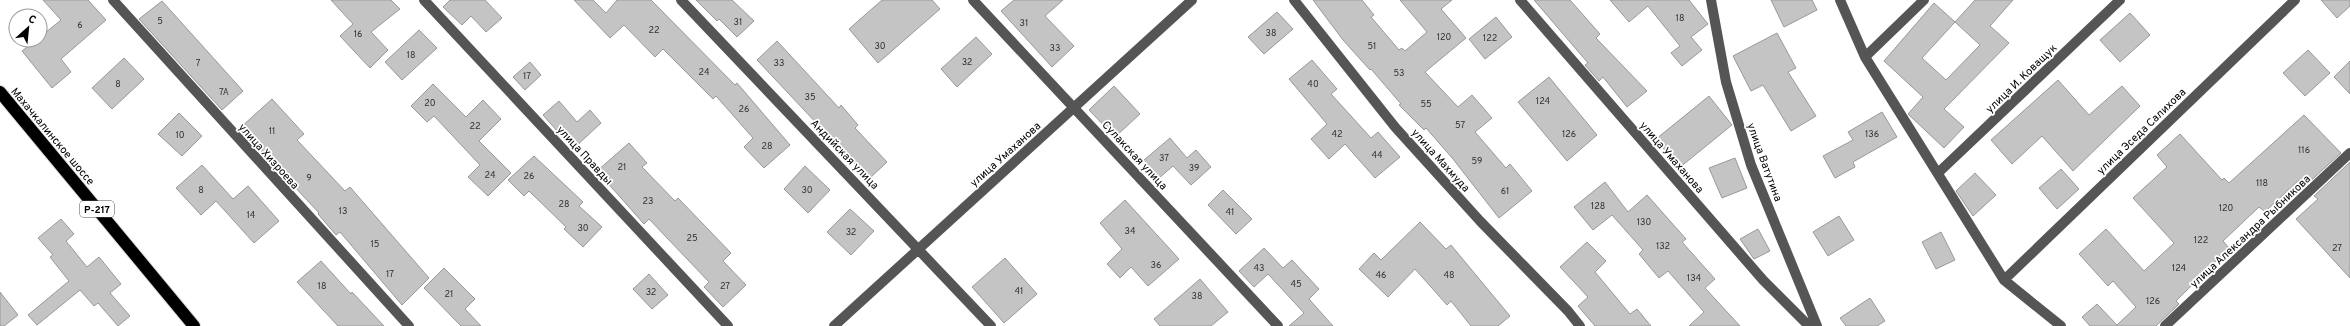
<svg xmlns="http://www.w3.org/2000/svg" width="2350" height="326" font-family="Overpass,sans-serif">
	<rect width="100%" height="100%" fill="#fff"/>
	<path fill="#c4c4c4" stroke="#999" fill-rule="evenodd" d="M43,0H88L106,20L61,59L71,72L52,88L22,51L36,40H40V37L61,20Z
		M331,0H391L400,9L371,32L388,50L370,68L340,36L353,24Z
		M450,0H485L502,18L486,32L471,16L462,25L443,7Z
		M574,0H593L606,13L617,0H651L735,85L737,83L790,145L764,168L744,147L753,138L716,96L713,99L663,49L655,57L624,25L610,38Z
		M696,0H732L754,21L737,37L719,19L717,21Z
		M882,0H932L940,9L878,63L849,29Z
		M1014,0H1063L1045,16L1074,46L1052,67L1001,11Z
		M1313,0H1362L1374,15L1371,17L1399,50L1402,48L1405,51L1427,32L1400,0H1452L1441,9L1466,38L1425,72L1458,107L1472,95L1492,118L1475,132L1506,168L1510,164L1532,191L1499,218L1453,159L1426,128L1424,130L1399,105L1401,104L1371,69L1370,70L1343,40Z
		M1534,0H1570L1600,34L1596,38L1647,91L1627,107L1603,77L1599,81L1585,65L1588,63Z
		M1610,0H1689L1708,24L1691,37L1702,50L1682,66L1671,53L1680,46L1648,6L1629,22Z
		M1771,0H1812L1817,10L1784,27Z
		M1975,0H2013L1990,26L2009,43L1944,109L1964,127L1944,148L1908,114L1923,97L1884,61L1934,3L1955,22ZM1955,22L1980,45L1946,80L1922,58Z
		M2321,0H2350V6L2337,18Z
		M162,1L243,91L222,110L139,19Z
		M1277,12L1293,29L1264,54L1248,37Z
		M2130,13L2150,35L2120,62L2100,40Z
		M1496,17L1512,37L1485,59L1469,39Z
		M419,30L437,48L402,80L385,62Z
		M1777,33L1796,68L1788,72L1816,116L1791,131L1763,85L1751,91L1733,56Z
		M976,37L992,54L957,87L941,69Z
		M777,41L839,108L841,105L858,125L855,128L887,162L869,179L757,60Z
		M2308,50L2330,73L2305,96L2283,73Z
		M124,58L144,79L112,109L92,88Z
		M1312,60L1337,89L1331,94L1371,138L1378,132L1400,157L1375,178L1345,144L1329,159L1311,139L1327,124L1289,79Z
		M2350,61V94L2334,77Z
		M530,62L541,75L525,90L513,77Z
		M1549,77L1597,135L1567,161L1518,102Z
		M2058,80L2089,115L2122,86L2140,106L2073,171L2042,136L2012,164L1991,140Z
		M433,84L466,117L483,100L501,119L479,141L511,173L488,196L468,177L480,165L434,116L427,122L411,106Z
		M1114,86L1140,114L1115,137L1089,110Z
		M1709,96L1732,125L1679,168L1656,139Z
		M272,99L304,134L297,140L345,191L350,187L429,278L402,305L340,232L336,235L318,214L319,213L240,128Z
		M559,101L577,122L590,110L601,123L573,149L543,115Z
		M1882,112L1897,137L1853,162L1855,167L1835,178L1823,156L1853,140L1848,132Z
		M179,113L202,136L182,156L158,134Z
		M2304,115L2341,153L2305,186L2299,180L2265,212L2259,207L2223,241L2229,248L2176,301L2179,304L2156,326H2090L2082,317L2097,304L2117,325L2136,307L2113,281L2108,286L2079,254L2106,229L2144,271L2174,243L2133,198L2167,167L2157,155L2180,134L2222,180L2224,178L2229,183Z
		M1170,138L1187,158L1196,150L1211,167L1191,185L1173,166L1159,178L1144,160Z
		M629,143L647,163L642,167L675,201L678,198L731,253L723,261L746,285L723,307L704,287L709,282L649,219L644,224L597,171Z
		M534,156L583,202L579,206L602,227L583,247L564,229L566,227L529,191L524,196L508,180Z
		M1735,158L1747,188L1722,198L1709,168Z
		M2350,162V278L2296,219L2318,199L2314,196Z
		M202,165L233,199L248,186L279,221L254,243L216,201L201,215L176,188Z
		M805,166L830,190L808,213L784,189Z
		M2061,169L2079,189L2057,209L2039,188Z
		M1975,173L1996,195L1973,216L1956,191Z
		M1605,182L1628,212L1647,195L1686,239L1682,242L1715,279L1705,288L1740,326H1689L1704,312L1668,271L1659,278L1639,254L1643,250L1612,215L1593,230L1574,207Z
		M1223,190L1252,219L1236,234L1208,205Z
		M1125,200L1179,259L1148,286L1131,267L1120,278L1107,264L1122,249L1100,223Z
		M850,209L874,231L851,255L827,232Z
		M1839,216L1854,240L1828,256L1813,232Z
		M61,219L74,234L66,241L87,267L99,257L121,284L110,293L130,316L118,326L98,303L94,306L80,290L37,325L28,315L69,281L50,257L53,255L38,238Z
		M1420,222L1446,249L1451,245L1510,316L1498,326H1471L1451,301L1447,305L1415,269L1388,297L1359,269L1374,253L1381,260Z
		M1758,229L1770,251L1754,259L1740,239Z
		M1941,232L1955,260L1936,269L1922,242Z
		M1587,242L1606,261L1595,272L1630,314L1637,309L1651,326H1595L1578,306L1588,297L1560,267Z
		M1264,248L1283,268L1292,260L1319,289L1309,299L1333,326H1289L1304,313L1268,274L1254,287L1239,271Z
		M1005,258L1037,294L1004,323L972,287Z
		M321,261L351,294L352,292L384,326H338L297,282Z
		M444,268L475,299L465,309L481,326H461L424,288Z
		M649,274L668,295L652,309L633,289Z
		M1200,279L1228,312L1211,326H1160L1154,319Z
		M0,292L18,315L4,326H0Z
		M1870,298L1885,321L1877,326H1846L1840,318Z"/>
	<g fill="none" stroke-linecap="round" stroke-linejoin="round">
		<g stroke="#dbdbdb" stroke-width="14">
			<path id="highway" d="M0,92L194,326"/>
		</g>
		<path stroke="#555" stroke-width="10" d="M113,0L409,326
			M424,0L728,326
			M681,0L991,326
			M973,0L1278,326
			M1294,0L1395,127L1480,221L1568,311L1580,326
			M1520,0L1763,280L1809,326
			M1711,0L1726,82L1751,165L1817,326
			M1840,0L1865,57L2004,280L2061,326
			M1865,57L1924,0
			M1938,173L2120,0
			M2004,280L2295,0
			M834,326L1192,0
			M2165,326L2350,153"/>
		<use href="#highway" stroke="#000" stroke-width="12"/>
	</g>
	<g text-anchor="middle" stroke-width="3.5" stroke-linejoin="round" paint-order="stroke">
		<g font-size="9" fill="#313131">
			<text x="1680" y="21">18</text>
			<text x="160" y="24">5</text>
			<text x="738" y="25">31</text>
			<text x="1024" y="26">31</text>
			<text x="80" y="28">6</text>
			<text x="654" y="33">22</text>
			<text x="1271" y="36">38</text>
			<text x="358" y="37">16</text>
			<text x="1444" y="40">120</text>
			<text x="1490" y="41">122</text>
			<text x="880" y="49">30</text>
			<text x="1372" y="49">51</text>
			<text x="1055" y="51">33</text>
			<text x="411" y="58">18</text>
			<text x="967" y="65">32</text>
			<text x="198" y="66">7</text>
			<text x="779" y="66">33</text>
			<text x="704" y="75">24</text>
			<text x="1399" y="76">53</text>
			<text x="527" y="79">17</text>
			<text x="118" y="87">8</text>
			<text x="1313" y="87">40</text>
			<text x="224" y="95">7А</text>
			<text x="810" y="100">35</text>
			<text x="1543" y="104">124</text>
			<text x="430" y="106">20</text>
			<text x="1426" y="107">55</text>
			<text x="744" y="112">26</text>
			<text x="1460" y="128">57</text>
			<text x="475" y="129">22</text>
			<text x="272" y="134">11</text>
			<text x="1337" y="137">42</text>
			<text x="1569" y="137">126</text>
			<text x="1872" y="137">136</text>
			<text x="180" y="138">10</text>
			<text x="767" y="149">28</text>
			<text x="2304" y="153">116</text>
			<text x="1377" y="158">44</text>
			<text x="1164" y="161">37</text>
			<text x="1477" y="164">59</text>
			<text x="622" y="170">21</text>
			<text x="1194" y="171">39</text>
			<text x="490" y="178">24</text>
			<text x="529" y="179">26</text>
			<text x="309" y="181">9</text>
			<text x="2262" y="186">118</text>
			<text x="201" y="193">8</text>
			<text x="807" y="193">30</text>
			<text x="1505" y="194">61</text>
			<text x="648" y="204">23</text>
			<text x="564" y="207">28</text>
			<text x="1598" y="209">128</text>
			<text x="2226" y="211">120</text>
			<text x="343" y="214">13</text>
			<text x="1230" y="215">41</text>
			<text x="251" y="218">14</text>
			<text x="1644" y="225">130</text>
			<text x="583" y="231">30</text>
			<text x="1130" y="234">34</text>
			<text x="851" y="235">32</text>
			<text x="692" y="241">25</text>
			<text x="2201" y="243">122</text>
			<text x="375" y="247">15</text>
			<text x="1663" y="249">132</text>
			<text x="2337" y="251">27</text>
			<text x="1156" y="268">36</text>
			<text x="1259" y="271">43</text>
			<text x="2179" y="271">124</text>
			<text x="390" y="277">17</text>
			<text x="1381" y="278">46</text>
			<text x="1449" y="278">48</text>
			<text x="1694" y="281">134</text>
			<text x="1296" y="287">45</text>
			<text x="322" y="289">18</text>
			<text x="725" y="289">27</text>
			<text x="1019" y="294">41</text>
			<text x="651" y="295">32</text>
			<text x="449" y="297">21</text>
			<text x="1197" y="299">38</text>
			<text x="2153" y="304">126</text>
		</g>
		<rect fill="#fff" stroke="#4c4c4c" stroke-width="1" x="80" y="201" width="34" height="16" rx="3"/>
		<g font-size="10" font-weight="bold" fill="#000">
			<text x="97" y="213">Р-217</text>
		</g>
		<g font-size="11" fill="#000" stroke="#fff">
			<text transform="translate(2021 78) rotate(-44)" y="4">улица И. Коващук</text>
			<text transform="translate(2141 131) rotate(-44)" y="4">улица Эседа Салихова</text>
			<text transform="translate(53 136) rotate(50)" y="4">Махачкалинское шоссе</text>
			<text transform="translate(845 154) rotate(46)" y="4">Андийская улица</text>
			<text transform="translate(1005 154) rotate(-42)" y="4">улица Умаханова</text>
			<text transform="translate(585 155) rotate(47)" y="4">улица Правды</text>
			<text transform="translate(1135 155) rotate(47)" y="4">Сулакская улица</text>
			<text transform="translate(269 156) rotate(48)" y="4">улица Хизроева</text>
			<text transform="translate(1672 157) rotate(49)" y="4">улица Умаханова</text>
			<text transform="translate(1441 160) rotate(48)" y="4">улица Махмуда</text>
			<text transform="translate(1765 162) rotate(70)" y="4">улица Ватутина</text>
			<text transform="translate(2250 231) rotate(-43)" y="4">улица Александра Рыбникова</text>
		</g>
	</g>
	<g transform="translate(28 28) rotate(27)"><circle r="19" fill="#ffffff" stroke="#999999"/>
	<path d="M0-3L7 15L0 10L-7 15Z" fill="#000000"/>
	<text y="-6" font-size="11" font-weight="bold" text-anchor="middle" fill="#000000">С</text>
	</g>
</svg>
